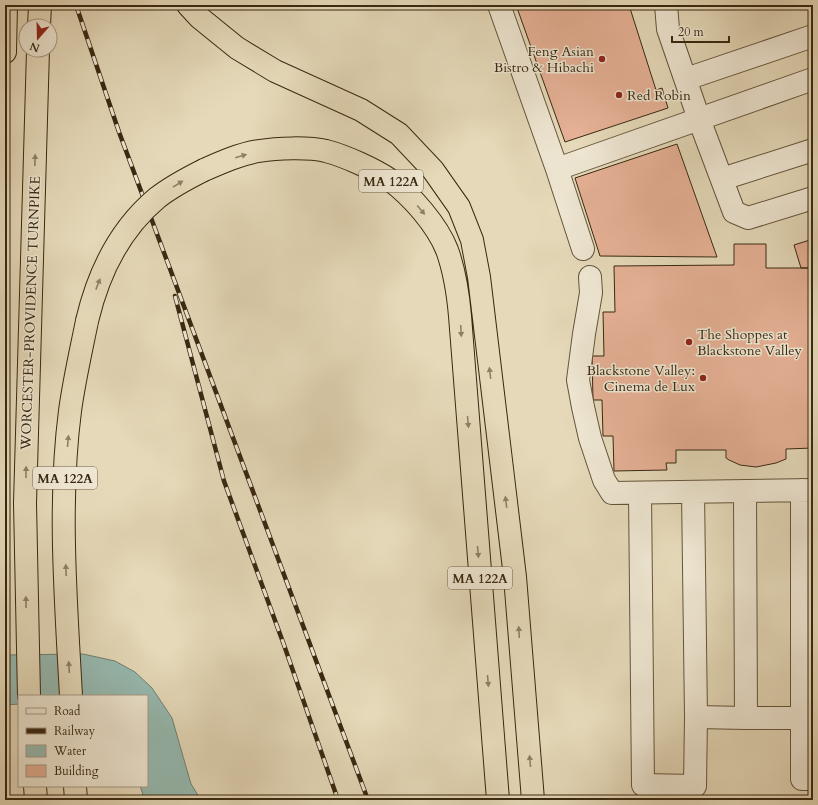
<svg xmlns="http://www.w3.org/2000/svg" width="818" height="805" font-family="Cardo,serif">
	<rect width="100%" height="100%" fill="#e5d9b9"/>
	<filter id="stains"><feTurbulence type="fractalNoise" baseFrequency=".005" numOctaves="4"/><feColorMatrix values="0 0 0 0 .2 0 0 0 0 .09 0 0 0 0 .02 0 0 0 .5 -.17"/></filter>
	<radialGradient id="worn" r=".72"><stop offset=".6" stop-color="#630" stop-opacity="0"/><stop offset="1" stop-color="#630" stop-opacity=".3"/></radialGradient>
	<path fill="#96bab1" stroke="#718071" d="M83,654L115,661L135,672L152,688L172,718L191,784L201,800H145L140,786H147V696H19V704L5,705V655Z"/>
	<path fill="#e5b095" stroke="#392811" d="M516,5H629L656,90L662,88L668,108L565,142Z
		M677,144L717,257L600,256L575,178Z
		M813,239V268H801L794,245Z
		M734,244H766V268H813V448L786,449V459L776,463L756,467L740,465L729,460L726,458V450H676V463H666L667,470L614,471L613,436H603L602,400H593L592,356H604L603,312H615L614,266L734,265Z"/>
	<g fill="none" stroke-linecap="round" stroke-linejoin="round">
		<g stroke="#64543b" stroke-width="24">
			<path id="minor" d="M499,5L557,169L813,79
				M666,5L668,29L699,119L734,212L748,218L813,198
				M686,79L813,36
				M557,169L583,249
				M722,179L813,150
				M590,277L591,293L584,334L578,380L583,407L590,438L604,480L612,493L813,490
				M802,490V779H813
				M693,492L696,717L746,718L745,491
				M640,493L643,785L695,786L696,717
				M746,718H802"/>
		</g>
		<g stroke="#392811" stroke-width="24">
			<path id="highway" d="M188,5L200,18L237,48L275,71L361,110L399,134L433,170L459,207L472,240L479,277L515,577L533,800
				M39,26L40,5
				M5,52L6,5
				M204,170C222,162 240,154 259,151C277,148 309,147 326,151C345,156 374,169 390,180C412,196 437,225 447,250C455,272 458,293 460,316L498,800
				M29,696L25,503L38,50
				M71,696C66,603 58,503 70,411C74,381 81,351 87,321
				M35,786L36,800
				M75,786L76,800"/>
		</g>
		<use href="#minor" stroke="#eee6d2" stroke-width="22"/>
		<use href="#highway" stroke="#e5d9b9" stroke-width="22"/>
		<g stroke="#392811" stroke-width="4.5">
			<path id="rail" d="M76,5L119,132L368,800
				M175,296L224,481L284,645L338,800"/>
		</g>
		<use href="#rail" stroke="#eee6d2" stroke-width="3" stroke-dasharray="9" stroke-linecap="butt"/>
		<g stroke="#392811" stroke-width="24" stroke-linecap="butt">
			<path id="highway-bridge" d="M87,321C98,274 120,229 157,198C171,187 188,178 204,170"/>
		</g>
		<use href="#highway-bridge" stroke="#e5d9b9" stroke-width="22"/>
	</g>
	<defs><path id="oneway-solid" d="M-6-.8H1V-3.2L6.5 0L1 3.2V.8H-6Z"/></defs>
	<g fill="#8f8065">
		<use href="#oneway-solid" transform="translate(241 156) rotate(-16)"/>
		<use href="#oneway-solid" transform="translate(35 160) rotate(-88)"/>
		<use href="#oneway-solid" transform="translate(178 184) rotate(-32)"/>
		<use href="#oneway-solid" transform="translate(421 210) rotate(50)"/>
		<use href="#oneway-solid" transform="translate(98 284) rotate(-69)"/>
		<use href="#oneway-solid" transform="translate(461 331) rotate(87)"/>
		<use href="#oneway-solid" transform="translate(490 373) rotate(-97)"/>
		<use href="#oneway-solid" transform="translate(468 422) rotate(85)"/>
		<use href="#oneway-solid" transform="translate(68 441) rotate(-85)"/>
		<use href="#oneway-solid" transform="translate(26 472) rotate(-89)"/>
		<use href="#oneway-solid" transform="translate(506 502) rotate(-97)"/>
		<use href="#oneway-solid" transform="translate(478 552) rotate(85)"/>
		<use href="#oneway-solid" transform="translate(66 570) rotate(-92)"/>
		<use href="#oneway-solid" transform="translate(26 602) rotate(-91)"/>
		<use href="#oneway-solid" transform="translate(519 632) rotate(-93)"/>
		<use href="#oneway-solid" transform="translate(69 667) rotate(-93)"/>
		<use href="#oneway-solid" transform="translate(488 681) rotate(85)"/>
		<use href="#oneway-solid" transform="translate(530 761) rotate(-95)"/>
	</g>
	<g fill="#8f2418" stroke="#eee6d2" stroke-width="1.5">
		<circle cx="602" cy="59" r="4"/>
		<circle cx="619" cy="95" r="4"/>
		<circle cx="689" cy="342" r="4"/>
		<circle cx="703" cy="378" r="4"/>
	</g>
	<g text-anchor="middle" stroke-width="3" stroke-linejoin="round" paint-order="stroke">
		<g fill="#eee6d2" stroke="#6f614b" stroke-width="1">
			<rect x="359" y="170" width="64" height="22" rx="3"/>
			<rect x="33" y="467" width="64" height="22" rx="3"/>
			<rect x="448" y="567" width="64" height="22" rx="3"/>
		</g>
		<g font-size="13" font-weight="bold" fill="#392811">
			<text x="391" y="186">MA 122A</text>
			<text x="65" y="483">MA 122A</text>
			<text x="480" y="583">MA 122A</text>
		</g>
		<g font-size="14" fill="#392811" stroke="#eee6d2" text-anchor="end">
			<text x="594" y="56">Feng Asian<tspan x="594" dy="16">Bistro &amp; Hibachi</tspan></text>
			<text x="627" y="100" text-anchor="start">Red Robin</text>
			<text x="697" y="339" text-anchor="start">The Shoppes at<tspan x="697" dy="16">Blackstone Valley</tspan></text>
			<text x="695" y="375">Blackstone Valley:<tspan x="695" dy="16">Cinema de Lux</tspan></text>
		</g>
		<g font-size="14" fill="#392811" stroke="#eee6d2">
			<text transform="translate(30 313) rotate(-88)" y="5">WORCESTER-PROVIDENCE TURNPIKE</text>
		</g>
	</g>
	<rect width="818" height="805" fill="none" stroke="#e5d9b9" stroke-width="20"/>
	<rect x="6" y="6" width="806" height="793" fill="none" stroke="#392811" stroke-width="2"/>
	<rect x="10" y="10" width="798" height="785" fill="none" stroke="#392811"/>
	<rect x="18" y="695" width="130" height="92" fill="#eee6d2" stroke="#a69a85"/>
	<rect x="26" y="708" width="20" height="6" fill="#eee6d2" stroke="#a69a85"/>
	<text x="54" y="715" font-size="12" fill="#392811">Road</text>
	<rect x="26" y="728" width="20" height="6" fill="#392811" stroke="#a69a85"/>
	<text x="54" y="735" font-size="12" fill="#392811">Railway</text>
	<rect x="26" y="745" width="20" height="12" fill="#96bab1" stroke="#a69a85"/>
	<text x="54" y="755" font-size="12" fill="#392811">Water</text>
	<rect x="26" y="765" width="20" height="12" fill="#e5b095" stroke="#a69a85"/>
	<text x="54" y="775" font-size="12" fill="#392811">Building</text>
	<g transform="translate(38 38) rotate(200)"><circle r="19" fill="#eee6d2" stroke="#a69a85"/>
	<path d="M0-3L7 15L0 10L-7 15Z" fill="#8f2418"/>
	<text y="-6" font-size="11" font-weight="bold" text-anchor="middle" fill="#392811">N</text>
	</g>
	<path d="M672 36v6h57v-6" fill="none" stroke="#392811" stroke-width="2"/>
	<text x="678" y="36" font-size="12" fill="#392811" stroke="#eee6d2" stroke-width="3" paint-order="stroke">20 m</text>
	<rect width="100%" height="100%" filter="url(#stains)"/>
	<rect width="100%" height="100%" fill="url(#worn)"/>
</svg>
